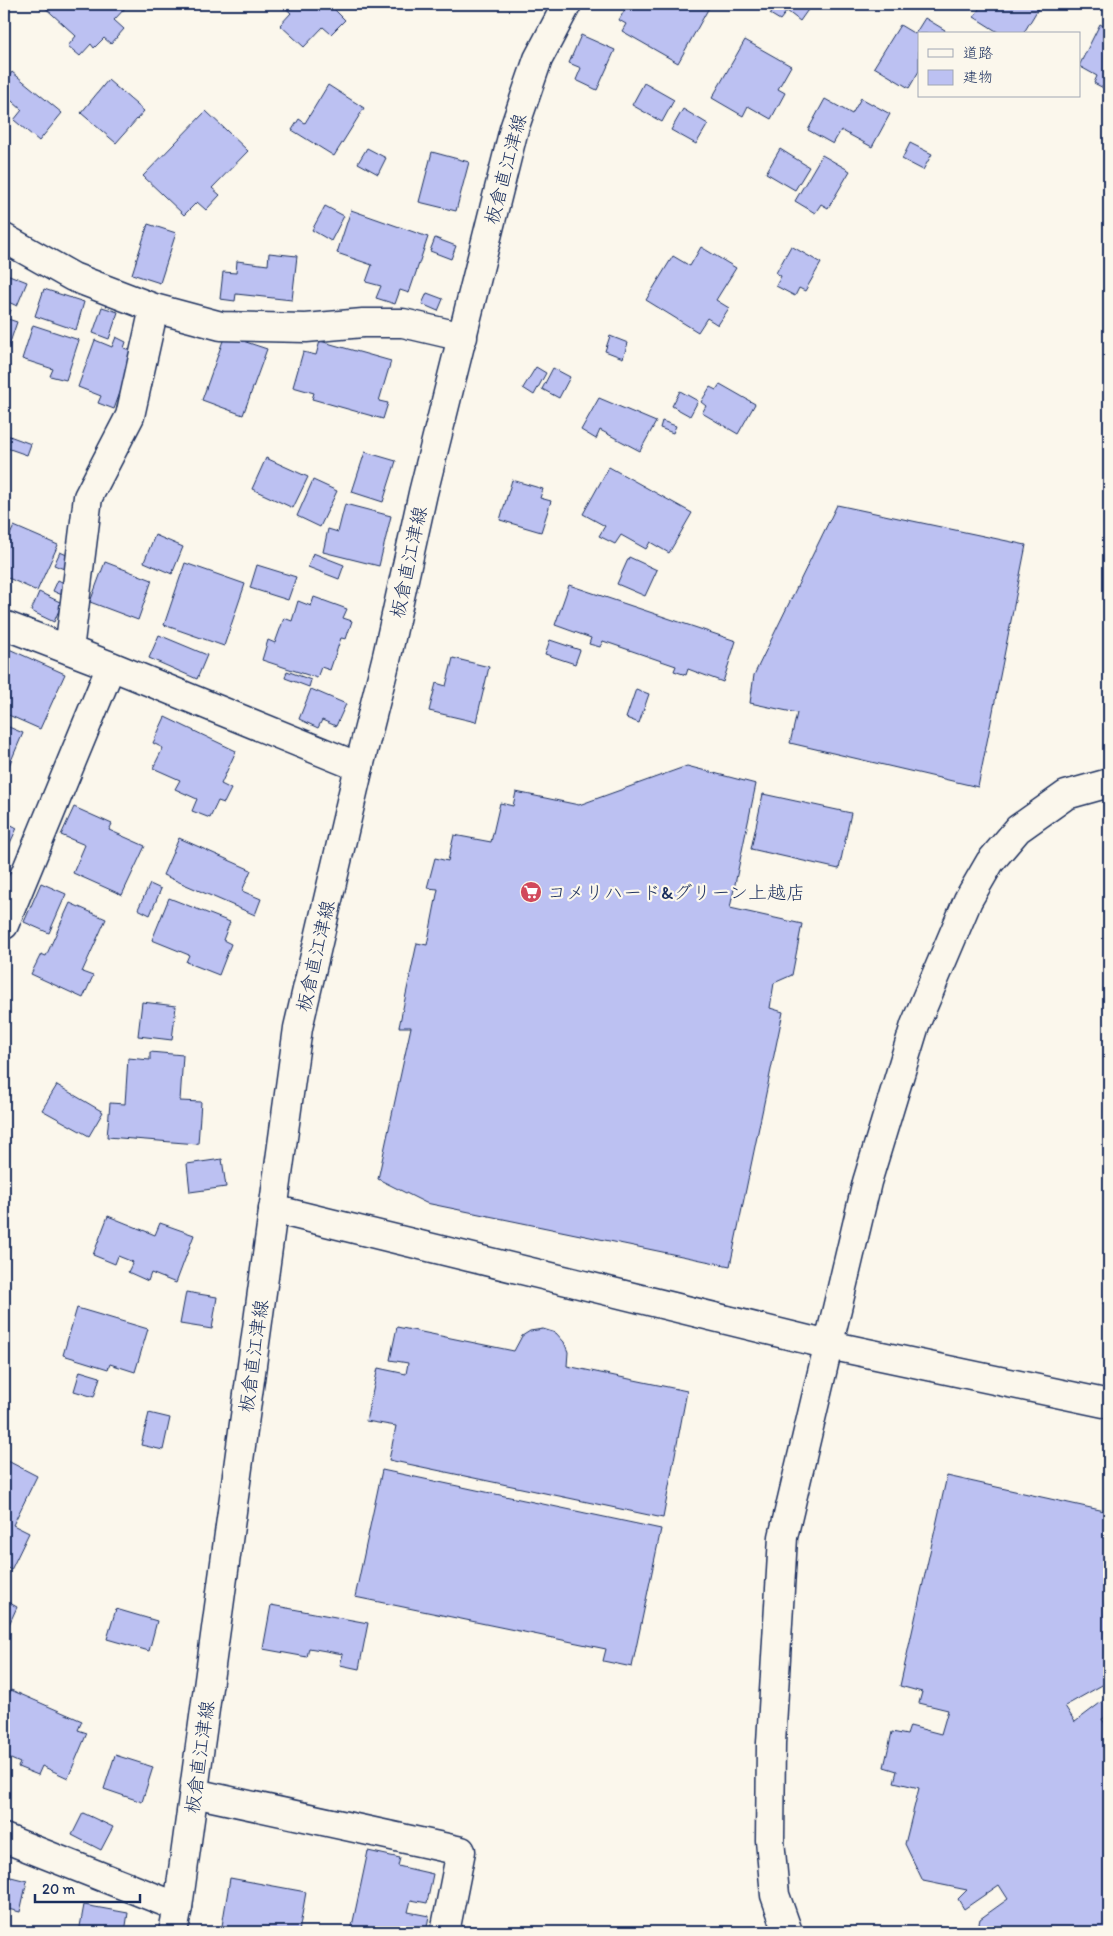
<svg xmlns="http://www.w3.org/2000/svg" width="1113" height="1936" font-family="Itim,'Klee One',sans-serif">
	<rect width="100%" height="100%" fill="#fbf7ec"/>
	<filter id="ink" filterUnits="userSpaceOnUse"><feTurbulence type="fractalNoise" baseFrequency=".02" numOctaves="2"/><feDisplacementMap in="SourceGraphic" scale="10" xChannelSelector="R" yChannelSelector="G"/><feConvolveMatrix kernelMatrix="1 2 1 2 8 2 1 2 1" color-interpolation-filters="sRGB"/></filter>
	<g filter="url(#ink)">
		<path fill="#bcc1f2" stroke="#1b2f5e" d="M41,4H129L114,20L124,29L111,44L104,38L94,48L91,44L80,56L68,46L76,36Z
			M281,4H333L331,6L345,20L331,34L323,27L304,47L280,25L291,13Z
			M628,4H711L678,63L622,31L626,24L619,20Z
			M778,4H812L800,21L787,11L780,20L770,14Z
			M982,4H1041L1023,34H1001L974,17Z
			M925,18L945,30L943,34H919V71L909,88L874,67L900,25L915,34Z
			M1100,24L1109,29V91L1094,83L1097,76L1079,66Z
			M581,35L615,50L597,90L576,80L581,68L569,63Z
			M745,40L791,66L778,89L785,93L771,119L748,106L743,116L712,98Z
			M12,72L62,113L39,141L14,120L22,110L4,94V83Z
			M108,80L144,111L116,143L81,113Z
			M644,83L674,100L662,122L632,105Z
			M328,85L364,108L334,156L292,130L299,119L305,123Z
			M861,98L890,114L872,147L841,130L833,144L808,130L825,99L852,114Z
			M683,109L708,124L696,144L671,130Z
			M206,111L248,151L212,188L220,195L206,210L197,202L184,215L143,176Z
			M910,143L932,154L923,170L902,159Z
			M367,148L386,158L378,174L358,163Z
			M780,149L809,167L795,190L766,173Z
			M432,152L469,162L456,211L419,202Z
			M822,155L850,171L828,208L821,204L815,213L795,201Z
			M325,206L344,216L331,241L312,230Z
			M351,210L428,237L409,293L400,290L395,304L376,298L381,286L366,282L372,265L337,253Z
			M148,224L176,233L160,283L132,274Z
			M435,238L456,246L451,259L430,251Z
			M791,246L821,263L805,291L799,288L795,296L776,286L781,276L776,273Z
			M701,247L736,268L716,300L729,308L718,325L707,318L698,332L646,300L673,256L690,266Z
			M269,253L297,256L292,300L236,294L235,301L220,299L223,272L236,273L237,261L268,265Z
			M4,273L27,282L17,306L4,300Z
			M44,289L84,302L76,330L35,316Z
			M427,293L443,299L438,311L422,304Z
			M102,307L118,312L109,339L93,333Z
			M4,308L11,310L8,319L17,322L4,360Z
			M33,325L79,340L66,380L50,376L53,369L22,359Z
			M225,335L267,349L243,415L202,400Z
			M610,336L628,343L623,358L605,351Z
			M116,337L126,342L124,348L135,352L114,409L98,403L101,396L78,387L95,340L112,347Z
			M320,341L391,361L379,401L388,403L383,419L312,399L314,393L293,387L303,352L316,355Z
			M536,367L546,373L534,395L523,388Z
			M553,368L570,377L559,398L542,389Z
			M720,384L755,404L738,434L702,413L706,406L701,402L710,387L716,390Z
			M680,391L698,401L690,416L672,406Z
			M599,398L656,422L640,451L600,430L596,439L581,430Z
			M662,421L676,426L673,433L660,428Z
			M4,434L31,444L27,455L4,447Z
			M365,452L396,461L383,502L352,492Z
			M266,458L308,477L293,508L252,489Z
			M609,467L692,513L669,553L650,542L646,549L621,535L615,544L599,536L605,526L583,514Z
			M313,480L337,491L320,527L297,516Z
			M512,480L543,489L540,498L551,501L541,532L500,520Z
			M345,504L391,516L379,566L323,552L328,529L338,532Z
			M837,505L1026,545L978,787L790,743L797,713L750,703L754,675Z
			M4,519L8,520L4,531Z
			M14,526L58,545L37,591L4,576V548Z
			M155,535L183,547L172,574L144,562Z
			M60,552L69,556L64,569L54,565Z
			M313,553L344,565L339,579L308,567Z
			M629,557L657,570L645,596L617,584Z
			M105,562L152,580L138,620L90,602Z
			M185,563L245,584L224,646L164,625Z
			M257,565L296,577L288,600L250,588Z
			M58,580L66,584L62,595L53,591Z
			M569,585L736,641L723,682L688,669L686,675L674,671L676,666L603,641L600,647L589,644L591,638L555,625Z
			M39,592L62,603L54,622L31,611Z
			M314,597L347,609L343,618L352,621L346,639L341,638L330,670L321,667L317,678L262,660L268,640L275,643L284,618L292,621L298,601L311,606Z
			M159,635L207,655L197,679L149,658Z
			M550,640L580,650L575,664L545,654Z
			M9,649L65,674L40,729L4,713V661Z
			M453,658L489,667L476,722L429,711L436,683L446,686Z
			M287,671L311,680L309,687L285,678Z
			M311,689L346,704L336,726L322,720L318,728L299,719Z
			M636,689L649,694L639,723L626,718Z
			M165,717L236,751L221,784L231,789L224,803L218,801L210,818L192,811L197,799L175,789L180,780L153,768L163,748L153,743Z
			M4,725L23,733L4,777Z
			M687,766L756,784L730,908L802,924L792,975L774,983L770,1008L783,1012L730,1266L426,1203L378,1179L411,1027H399L417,943L427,945L438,889L427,888L435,858L448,861L454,835L491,842L500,803L513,806L516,792L579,805Z
			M763,794L851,813L839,869L751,849Z
			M74,807L112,824L109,830L145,846L122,895L73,873L85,845L61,835Z
			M4,821L17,828L4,856Z
			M179,838L251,870L242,891L261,899L255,915L163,875Z
			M41,883L66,894L49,933L24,922Z
			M150,884L161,889L150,915L138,909Z
			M169,898L230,922L223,940L231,944L219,975L186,962L189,955L152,940Z
			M70,903L106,919L82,972L93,976L83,998L31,974L41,954L46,956Z
			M142,1002L176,1006L172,1040L138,1036Z
			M150,1052L183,1055L180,1101L201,1102L198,1144L107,1137L110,1103L125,1104L128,1058L150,1060Z
			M57,1085L103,1112L89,1136L42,1110Z
			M222,1159L226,1187L190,1192L187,1164Z
			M108,1216L155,1235L160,1223L194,1235L176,1283L151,1273L148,1281L128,1272L133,1262L118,1256L115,1264L93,1255Z
			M1109,1275V1305L1103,1304Z
			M186,1292L217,1297L212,1329L180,1324Z
			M77,1308L148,1329L135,1372L110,1364L108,1369L63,1355Z
			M397,1327L514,1351L522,1336L530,1331L543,1329L556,1333L564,1342L568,1352L567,1366L687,1391L663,1518L389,1460L396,1426L366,1421L378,1368L406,1374L408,1363L390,1360Z
			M80,1371L100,1377L94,1397L74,1391Z
			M149,1413L170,1418L163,1450L141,1445Z
			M4,1459L37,1476L13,1525L29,1533L11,1570L4,1566Z
			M382,1470L661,1529L632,1667L603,1661L606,1649L355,1597Z
			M947,1476L1109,1512V1658L1104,1684L1065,1706L1075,1722L1104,1700L1109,1708V1715L1102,1719L1109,1730V1932H977L980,1919L1008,1899L999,1885L964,1909L958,1899L967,1890L923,1881L905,1844L919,1788L894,1782L897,1771L884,1767L892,1732L907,1735L910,1726L941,1734L948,1710L919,1703L922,1692L900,1686Z
			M4,1600L17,1607L7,1629L4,1628Z
			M271,1605L368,1623L359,1669L340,1665L343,1654L309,1648L307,1657L263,1649Z
			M116,1609L157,1621L149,1651L107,1639Z
			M11,1690L82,1721L78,1730L87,1733L68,1778L42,1766L38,1775L18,1767L20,1763L4,1756V1706Z
			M115,1755L153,1767L142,1802L104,1789Z
			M83,1813L113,1827L101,1850L72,1835Z
			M368,1851L400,1858L398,1866L433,1874L427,1903L411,1900L408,1912L429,1916L426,1932L351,1931Z
			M11,1877L27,1881L20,1912L4,1908Z
			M230,1878L306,1892L299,1932H221Z
			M84,1905L128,1913L125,1932H79Z"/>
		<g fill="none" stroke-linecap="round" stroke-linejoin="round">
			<g stroke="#1b2f5e" stroke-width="31">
				<path id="minor" d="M4,238L73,277L154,308L221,326L306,328L363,323H403L463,337
					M4,625L111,666L359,767
					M69,650L88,497L130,416L154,308
					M4,925L111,666
					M194,1793L461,1851L445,1932
					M4,1838L178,1907
					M788,1932L775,1895L770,1840L771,1743L783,1537L867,1182L915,1025L968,900L990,862L1018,829L1066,795L1109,783"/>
			</g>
			<g stroke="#1b2f5e" stroke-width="31">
				<path id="tertiary" d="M273,1209L829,1345L1109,1404"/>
			</g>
			<g stroke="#1b2f5e" stroke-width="31">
				<path id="secondary" d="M173,1932L178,1907L298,1028L359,767L387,656L423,493L514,129L538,59L567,4"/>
			</g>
			<use href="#minor" stroke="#fbf7ec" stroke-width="28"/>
			<use href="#tertiary" stroke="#fbf7ec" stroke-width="28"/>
			<use href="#secondary" stroke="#fbf7ec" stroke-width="28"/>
		</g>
	</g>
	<defs>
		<g id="supermarket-disc" transform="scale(1.125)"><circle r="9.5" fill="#d1495b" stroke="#fbf7ec"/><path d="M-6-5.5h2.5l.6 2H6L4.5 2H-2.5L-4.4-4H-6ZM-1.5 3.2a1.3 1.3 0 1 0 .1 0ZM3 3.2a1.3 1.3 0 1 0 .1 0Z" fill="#fff"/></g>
	</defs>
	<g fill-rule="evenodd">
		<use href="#supermarket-disc" x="531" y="892"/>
	</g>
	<g text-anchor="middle" stroke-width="4.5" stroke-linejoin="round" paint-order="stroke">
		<g font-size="19" fill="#1b2f5e" stroke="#fbf7ec">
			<text transform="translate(505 169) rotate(-75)" y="7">板倉直江津線</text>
			<text transform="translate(408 562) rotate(-78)" y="7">板倉直江津線</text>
			<text transform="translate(315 956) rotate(-77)" y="7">板倉直江津線</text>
			<text transform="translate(253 1356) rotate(-82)" y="7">板倉直江津線</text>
			<text transform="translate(199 1757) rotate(-82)" y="7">板倉直江津線</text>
		</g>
		<g font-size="19" fill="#1b2f5e" stroke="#fbf7ec" text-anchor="start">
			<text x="547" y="899">コメリハード&amp;グリーン上越店</text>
		</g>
	</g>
	<rect width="1113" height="1936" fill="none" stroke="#fbf7ec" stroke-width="20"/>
	<rect x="10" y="10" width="1093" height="1916" fill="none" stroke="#1b2f5e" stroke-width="2" filter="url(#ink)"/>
	<rect x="918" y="32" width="162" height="65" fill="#fbf7ec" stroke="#a1a7b3"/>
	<rect x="928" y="49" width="25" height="8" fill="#fbf7ec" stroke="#a1a7b3"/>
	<text x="963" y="58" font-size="15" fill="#1b2f5e">道路</text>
	<rect x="928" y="70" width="25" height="15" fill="#bcc1f2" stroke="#a1a7b3"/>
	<text x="963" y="82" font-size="15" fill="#1b2f5e">建物</text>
	<path d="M35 1894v8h105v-8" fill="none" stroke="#1b2f5e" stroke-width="2.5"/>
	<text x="42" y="1894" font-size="15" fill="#1b2f5e" stroke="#fbf7ec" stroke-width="4" paint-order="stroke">20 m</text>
</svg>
